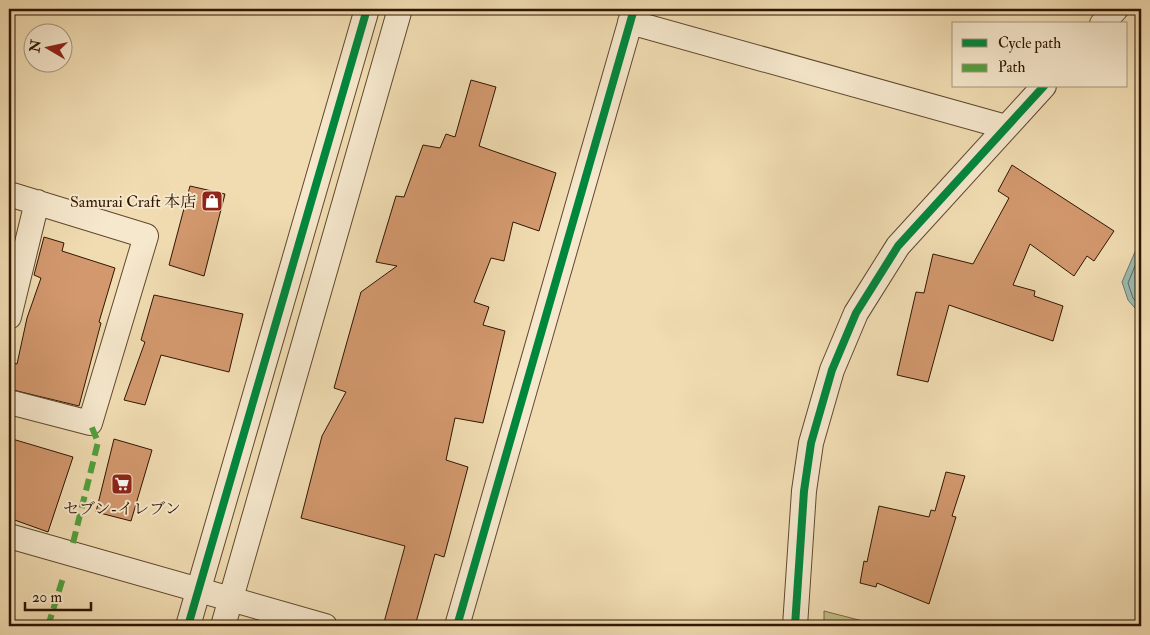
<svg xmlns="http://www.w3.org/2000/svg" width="1150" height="635" font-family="'IM FELL Double Pica','Noto Serif JP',serif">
	<rect width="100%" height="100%" fill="#f1dcb2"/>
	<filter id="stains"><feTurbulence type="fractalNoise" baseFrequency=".004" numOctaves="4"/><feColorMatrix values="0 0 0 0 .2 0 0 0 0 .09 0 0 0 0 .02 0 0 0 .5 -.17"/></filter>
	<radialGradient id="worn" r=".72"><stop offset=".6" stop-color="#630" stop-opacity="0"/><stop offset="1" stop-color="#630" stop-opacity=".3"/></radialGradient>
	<path fill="#c1be87" stroke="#786a44" d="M824,611L882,626H824Z"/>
	<path fill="#9bbbb0" stroke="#70796a" d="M1141,238V315L1128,300L1122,282Z"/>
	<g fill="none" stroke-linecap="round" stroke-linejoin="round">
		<path stroke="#656859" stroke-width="1" d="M1141,251L1128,283L1133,298L1141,308"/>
	</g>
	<path fill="#d3986e" stroke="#2f1602" d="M471,80L496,87L479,146L556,173L539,231L513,222L504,261L491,258L474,302L489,307L483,325L505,331L483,423L455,418L446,460L468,467L444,557L435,554L415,626H383L405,546L301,518L322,436L346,392L334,388L361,292L397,266L376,262L396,196L404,197L423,145L440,148L446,134L455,137Z
		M1012,165L1114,231L1094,261L1087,256L1074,276L1030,244L1013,285L1035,291L1034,296L1063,306L1053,341L949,305L928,382L897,375L916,292L924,293L933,254L973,264L1009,198L998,191Z
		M190,186L225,194L204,276L169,265Z
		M44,237L64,243L62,251L115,268L99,322L101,323L79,406L9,389V362L17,364L27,318L41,278L34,275Z
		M154,295L243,314L229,372L161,355L145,405L124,400L145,342L141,340Z
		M9,438L73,457L48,532L9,518Z
		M114,439L152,450L131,521L96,512Z
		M946,472L965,476L952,516L956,517L929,604L877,583L876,587L860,583L864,561L867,562L879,506L929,517L931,510L935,511Z"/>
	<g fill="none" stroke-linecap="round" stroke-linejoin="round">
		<g stroke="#60482e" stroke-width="26">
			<path id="minor" d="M630,22L1006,127
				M1102,24L1116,9
				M9,194L146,236L90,423L9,402
				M9,317L37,202
				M9,536L325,626
				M188,626L367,9
				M223,626L400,9
				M457,626L634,9
				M795,626L804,491L811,443L832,370L856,313L898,246L1044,86"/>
		</g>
		<use href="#minor" stroke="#f6e8cd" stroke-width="24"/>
		<path stroke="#52a13d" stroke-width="6" stroke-dasharray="12 6" stroke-linecap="butt" d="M73,543L98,442L90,423
			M48,626L63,578"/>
		<g stroke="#f6e8cd" stroke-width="11">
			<path id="cycleway" d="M188,626L367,9
				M457,626L634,9
				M795,626L804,491L811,443L832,370L856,313L898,246L1044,86"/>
		</g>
		<use href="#cycleway" stroke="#00873e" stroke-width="8"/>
	</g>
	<defs>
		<g id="shop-square" transform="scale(1.125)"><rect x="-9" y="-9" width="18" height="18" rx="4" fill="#8f2418" stroke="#f6e8cd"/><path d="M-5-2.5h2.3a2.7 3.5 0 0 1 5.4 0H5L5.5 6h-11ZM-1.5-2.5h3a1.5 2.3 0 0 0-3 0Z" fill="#fff"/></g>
		<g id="supermarket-square" transform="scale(1.125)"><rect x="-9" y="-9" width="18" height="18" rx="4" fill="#8f2418" stroke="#f6e8cd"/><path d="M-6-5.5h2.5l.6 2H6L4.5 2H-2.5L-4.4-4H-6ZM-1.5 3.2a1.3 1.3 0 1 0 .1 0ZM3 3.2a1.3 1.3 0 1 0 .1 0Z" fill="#fff"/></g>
	</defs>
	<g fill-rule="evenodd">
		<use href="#shop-square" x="212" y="201"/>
		<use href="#supermarket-square" x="122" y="484"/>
	</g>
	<g text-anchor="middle" stroke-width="4" stroke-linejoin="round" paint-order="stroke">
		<g font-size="16" fill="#2f1602" stroke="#f6e8cd" text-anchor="end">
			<text x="196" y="207">Samurai Craft 本店</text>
			<text x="122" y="514" text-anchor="middle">セブン-イレブン</text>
		</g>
	</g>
	<rect width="1150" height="635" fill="none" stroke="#f1dcb2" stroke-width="30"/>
	<rect x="10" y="10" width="1130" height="615" fill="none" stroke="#2f1602" stroke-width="2.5"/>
	<rect x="15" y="15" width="1120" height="605" fill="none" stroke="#2f1602"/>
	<rect x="952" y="22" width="175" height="65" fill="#f6e8cd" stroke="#a6947c"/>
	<rect x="962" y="39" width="25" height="8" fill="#00873e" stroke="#a6947c"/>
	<text x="998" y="48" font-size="15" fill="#2f1602">Cycle path</text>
	<rect x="962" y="64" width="25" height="8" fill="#52a13d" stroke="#a6947c"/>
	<text x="998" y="72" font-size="15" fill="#2f1602">Path</text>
	<g transform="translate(48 48) rotate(279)"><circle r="24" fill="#f6e8cd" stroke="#a6947c"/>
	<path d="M0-4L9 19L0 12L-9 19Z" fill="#8f2418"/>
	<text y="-8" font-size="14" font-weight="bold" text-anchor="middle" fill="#2f1602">N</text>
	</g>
	<path d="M25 602v8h66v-8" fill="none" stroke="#2f1602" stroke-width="2.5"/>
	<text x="32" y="602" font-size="15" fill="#2f1602" stroke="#f6e8cd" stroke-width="4" paint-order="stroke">20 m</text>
	<rect width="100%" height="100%" filter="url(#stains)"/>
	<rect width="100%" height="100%" fill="url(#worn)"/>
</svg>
